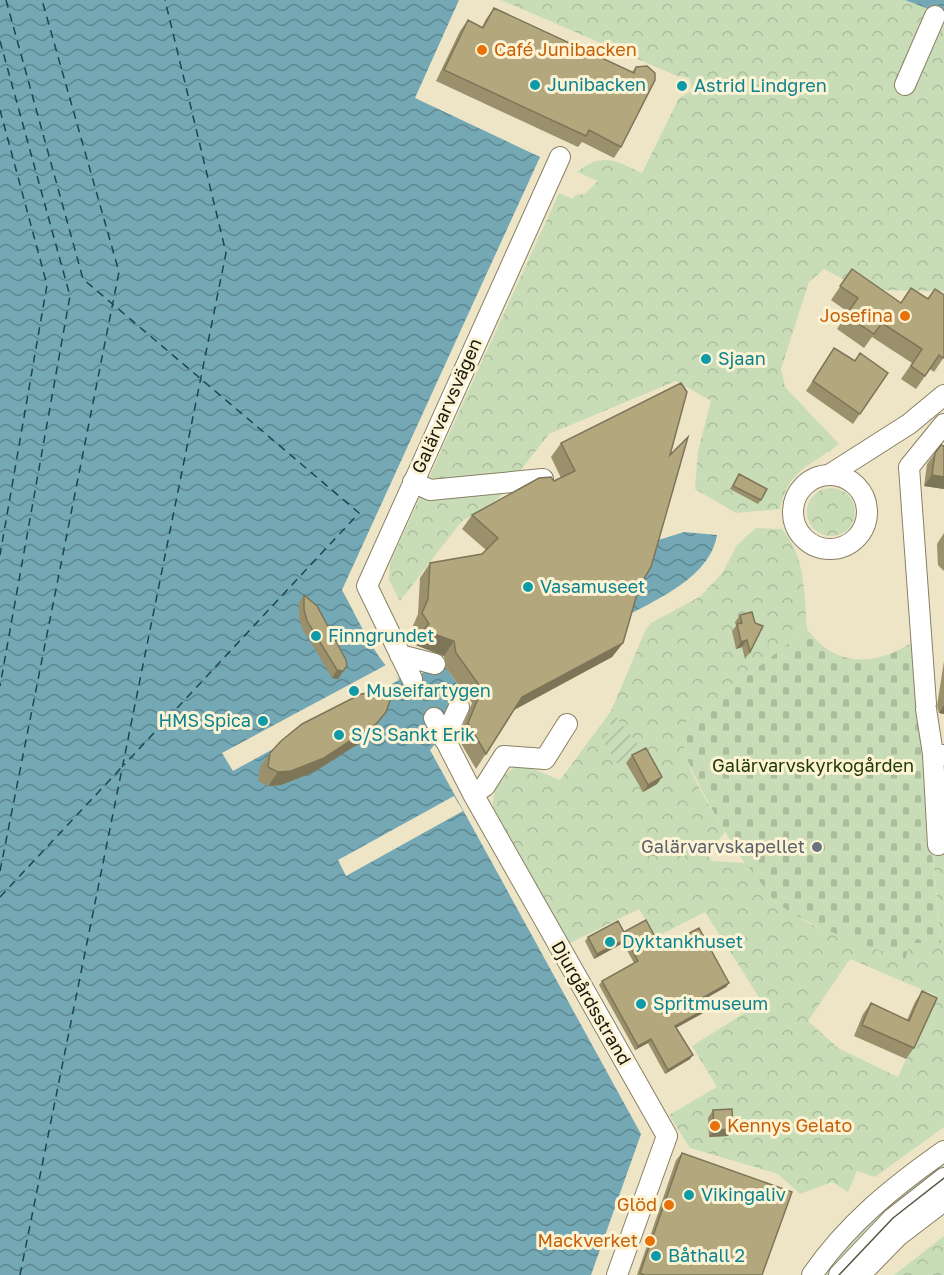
<svg xmlns="http://www.w3.org/2000/svg" width="944" height="1275" font-family="'Golos Text',sans-serif">
	<defs>
		<pattern id="cemetery-stones" width="16" height="16" patternUnits="userSpaceOnUse" patternTransform="scale(1.5)"><rect width="16" height="16" fill="#c8ddb7"/><path d="M2 7V4a2 2 0 0 1 4 0v3zM10 15v-3a2 2 0 0 1 4 0v3z" fill="#abbd9c"/></pattern>
		<pattern id="park-crowns" width="20" height="18" patternUnits="userSpaceOnUse" patternTransform="scale(1.5)"><rect width="20" height="18" fill="#c8ddb7"/><path d="M2 6a3 3 0 1 1 6 0M12 15a3 3 0 1 1 6 0" fill="none" stroke="#abbd9c"/></pattern>
		<pattern id="garden-furrows" width="10" height="10" patternUnits="userSpaceOnUse" patternTransform="scale(1.5)"><rect width="10" height="10" fill="#c8ddb7"/><path d="M-1 1l2-2M0 10L10 0M9 11l2-2" fill="none" stroke="#abbd9c"/></pattern>
		<pattern id="water-waves" width="16" height="10" patternUnits="userSpaceOnUse" patternTransform="scale(1.5)"><rect width="16" height="10" fill="#74a8b4"/><path d="M0 5q4-4 8 0t8 0" fill="none" stroke="#5e8891"/></pattern>
	</defs>
	<rect width="100%" height="100%" fill="#eee5c7"/>
	<path fill="#c8ddb7" d="M944,1159V1172L833,1275H821L855,1232Z"/>
	<path fill="url(#cemetery-stones)" d="M807,629C835,667 874,667 911,643L941,943L905,960C863,944 817,931 779,905C755,889 686,770 681,741C680,735 683,728 685,723Z"/>
	<path fill="url(#park-crowns)" fill-rule="evenodd" d="M501,0H905L926,8L944,23V291L863,290L824,269L809,282L781,369L785,387L839,444C810,467 788,469 780,509L736,513L695,489L698,451L711,401L676,381L549,434L498,499L461,522L400,601L389,580L390,563L559,193L573,199L575,195L585,194L598,181L577,172C601,152 616,160 642,173L679,98L692,91L690,78L677,76Z
		M807 512a24 24 0 1 1 48 0a24 24 0 1 1-48 0Z
		M756,528L782,529C806,557 804,593 807,629L685,723C675,759 708,801 725,832L707,855L712,861L746,863L776,903L808,923L905,960L910,943H941L932,846L944,844V1127L875,1177L857,1171L848,1192L832,1182L800,1194L778,1174L690,1148L669,1115L717,1087L692,1046L762,1002L705,912L656,937L639,909L566,945L493,813C491,790 500,774 521,764L560,780L611,711L646,629L651,623L701,596L723,572L737,545ZM850,959L935,995L898,1077L838,1048L808,1021Z
		M944,1236V1275H894Z"/>
	<path fill="url(#garden-furrows)" d="M616,717L642,749L641,755L619,766L603,741L609,736L606,730L612,727L609,721Z"/>
	<path fill="url(#water-waves)" d="M0,0H459L415,98L540,157L342,590C356,614 381,674 407,683L441,661L470,701L426,723L435,744L430,750L641,1134L591,1275H0Z
		M905,0H944V23L926,8Z
		M684,532L717,535C710,578 655,600 621,619L652,542Z"/>
	<path fill="#eee5c7" d="M386,665L399,680L233,771L222,753Z
		M454,796L463,811L346,876L338,860Z"/>
	<g fill="none" stroke-linecap="round" stroke-linejoin="round">
		<path stroke="#194751" stroke-width="1.5" stroke-dasharray="8 6" stroke-linecap="butt" d="M6,0L83,279L359,513L124,765
			M0,41L70,296L0,686
			M0,110L47,285L0,555
			M0,871L119,272L42,0
			M0,897L121,768
			M20,1275L226,253L165,0"/>
		<g stroke="#898064" stroke-width="22">
			<path id="minor" d="M905,85L935,16
				M793 512a37 37 0 1 1 74 0a37 37 0 1 1-74 0Z
				M829,475L909,424L944,395
				M413,482L430,490L543,479
				M400,655L435,664
				M412,679L367,586L560,157
				M926,704L909,467L944,424
				M926,709L933,754
				M434,718L473,794L667,1136L617,1275
				M444,739L459,707
				M473,794L485,786L504,756L545,759L567,724
				M938,845L933,754L944,755
				M812,1275C847,1224 894,1186 944,1151
				M839,1275L893,1218L944,1178
				M860,1275L898,1236L944,1201"/>
		</g>
		<use href="#minor" stroke="#fff" stroke-width="20"/>
		<path stroke="#585343" stroke-width="1.5" d="M839,1275L893,1218L944,1178"/>
	</g>
	<path fill="#9a906c" d="M494,8L632,72L636,67L621,147L614,158L582,142L578,147L436,81L460,31L468,20L482,27L486,19Z
		M852,269L944,357L934,372L930,369L916,389L901,379L912,363L872,337L864,348L837,329L848,312L831,300Z
		M834,348L855,361L888,373L853,424L806,391Z
		M561,443L670,455L639,587L623,643L612,657L514,710L476,769L458,738L472,703L446,668L444,656L413,644L418,637L412,628L418,614L420,578L430,563L482,554L486,550L462,529L472,515L561,478L551,457Z
		M944,446V489L924,486L927,464L935,453Z
		M739,474L761,500L758,504L730,489Z
		M944,533V571L938,565L937,544Z
		M304,595L347,666L338,679L332,678L302,628L299,618V602Z
		M740,615L750,652L745,659L742,647L736,649L732,631L736,626L735,622Z
		M944,661V714L939,713L937,706Z
		M376,726L366,739L314,772L281,785L268,786L258,781L260,767L270,753Z
		M632,755L662,777L657,784L643,792L626,763Z
		M624,932L661,948L729,983L726,987L703,1000L707,1008L705,1012L676,1028L690,1059L665,1074L648,1043L635,1050L599,985L602,981L634,963L623,943L594,959L585,941L588,937Z
		M922,991L914,1048L906,1059L854,1036L863,1014L871,1003L907,1020L915,1002Z
		M713,1110L728,1136L709,1137L708,1118Z
		M682,1153L762,1275H637L676,1160Z"/>
	<path fill="#7d7558" d="M932,475L944,477V489L924,486Z
		M423,630L454,641L444,656L413,644Z
		M747,640L742,647L736,649L741,642Z
		M623,643L612,657L512,711L522,697Z
		M337,670L343,671L338,679L332,678Z
		M944,705V714L939,713Z
		M386,712L366,739L314,772L281,785L268,786L278,772Z
		M662,777L657,784L643,792L648,785Z
		M626,939L623,943L594,959L597,954Z
		M729,983L726,987L699,1002L702,998Z
		M707,1008L705,1012L672,1030L675,1026Z
		M651,1039L648,1043L635,1050L638,1046Z
		M693,1055L690,1059L665,1074L668,1070Z
		M733,1129L728,1136L709,1137L714,1130Z"/>
	<path fill="#b3a77e" stroke="#7d7558" stroke-width="1.5" d="M494,8L634,73L636,67L647,66L655,73V80L621,147L589,130L586,136L444,70L468,20L483,28Z
		M852,269L901,303L911,288L928,299L935,289L944,295V357L943,358L939,355L925,376L911,366L922,349L882,323L874,334L846,315L858,298L840,286Z
		M834,348L855,361L860,353L888,373L860,414L813,381Z
		M681,383L687,392L670,455L688,437L651,567L639,587L623,643L522,697L486,754L468,723L482,689L456,653L454,641L423,630L429,624L422,613L428,599L430,563L482,554L498,538L472,515L539,478L551,477L554,481L575,471L561,443Z
		M941,445L944,446V477L932,475L935,453Z
		M739,474L767,489L761,500L733,486Z
		M304,595L317,606L346,660L347,666L343,671L337,670L307,621L304,610Z
		M752,612L755,623L763,626L750,652L747,640L741,642L737,624L742,623L740,615Z
		M394,689L386,712L376,724L324,758L291,771L278,772L268,767L270,753L281,741L302,724L361,694Z
		M646,748L662,777L648,785L632,755Z
		M646,920L661,948L699,928L729,983L702,998L707,1008L675,1026L693,1055L668,1070L651,1039L638,1046L602,981L638,961L626,939L597,954L588,937L618,921L624,932Z
		M922,991L937,998L914,1048L862,1025L871,1003L909,1021Z
		M732,1109L733,1129L714,1130L713,1110Z
		M682,1153L792,1192L762,1275H644L640,1273Z"/>
	<g fill="#e8710a" stroke="#fcf3d4" stroke-width="2">
		<circle cx="482" cy="50" r="6"/>
		<circle cx="905" cy="316" r="6"/>
		<circle cx="715" cy="1126" r="6"/>
		<circle cx="669" cy="1205" r="6"/>
		<circle cx="650" cy="1241" r="6"/>
	</g>
	<g fill="#0f9aa8" stroke="#fcf3d4" stroke-width="2">
		<circle cx="535" cy="85" r="6"/>
		<circle cx="682" cy="86" r="6"/>
		<circle cx="706" cy="359" r="6"/>
		<circle cx="528" cy="587" r="6"/>
		<circle cx="316" cy="636" r="6"/>
		<circle cx="354" cy="691" r="6"/>
		<circle cx="263" cy="721" r="6"/>
		<circle cx="339" cy="735" r="6"/>
		<circle cx="610" cy="942" r="6"/>
		<circle cx="641" cy="1004" r="6"/>
		<circle cx="689" cy="1195" r="6"/>
		<circle cx="656" cy="1256" r="6"/>
	</g>
	<circle fill="#6b7280" stroke="#fcf3d4" stroke-width="2" cx="817" cy="847" r="6"/>
	<g text-anchor="middle" stroke-width="6" stroke-linejoin="round" paint-order="stroke">
		<g font-size="18" fill="#c56008" stroke="#fcf3d4" text-anchor="end">
			<text x="494" y="56" text-anchor="start">Café Junibacken</text>
			<text x="893" y="322">Josefina</text>
			<text x="727" y="1132" text-anchor="start">Kennys Gelato</text>
			<text x="657" y="1211">Glöd</text>
			<text x="638" y="1247">Mackverket</text>
		</g>
		<g font-size="18" fill="#0d838f" stroke="#fcf3d4" text-anchor="start">
			<text x="547" y="91">Junibacken</text>
			<text x="694" y="92">Astrid Lindgren</text>
			<text x="718" y="365">Sjaan</text>
			<text x="540" y="593">Vasamuseet</text>
			<text x="328" y="642">Finngrundet</text>
			<text x="366" y="697">Museifartygen</text>
			<text x="251" y="727" text-anchor="end">HMS Spica</text>
			<text x="351" y="741">S/S Sankt Erik</text>
			<text x="622" y="948">Dyktankhuset</text>
			<text x="653" y="1010">Spritmuseum</text>
			<text x="701" y="1201">Vikingaliv</text>
			<text x="668" y="1262">Båthall 2</text>
		</g>
		<g font-size="18" fill="#1b180d" stroke="#fcf3d4">
			<text transform="translate(447 406) rotate(-66)" y="6">Galärvarvsvägen</text>
			<text transform="translate(591 1003) rotate(60)" y="6">Djurgårdsstrand</text>
		</g>
		<g font-size="18" fill="#223b00" stroke="#fcf3d4">
			<text x="813" y="772">Galärvarvskyrkogården</text>
		</g>
		<g font-size="18" fill="#5b616d" stroke="#fcf3d4" text-anchor="end">
			<text x="805" y="853">Galärvarvskapellet</text>
		</g>
	</g>
</svg>
